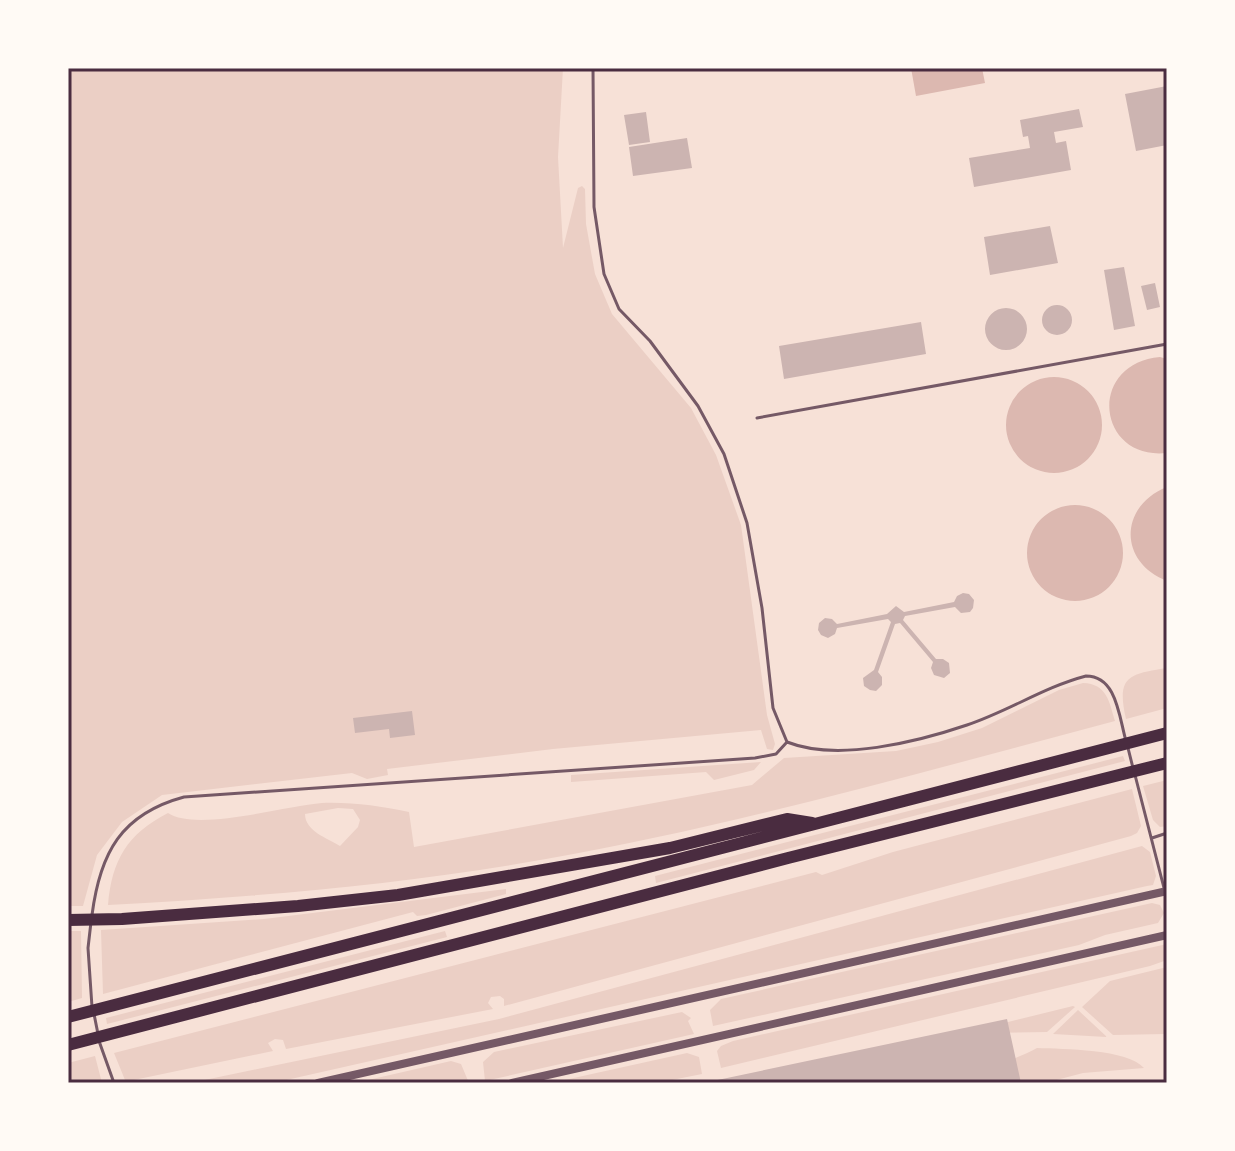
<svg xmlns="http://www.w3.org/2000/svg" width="1235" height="1151" font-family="'Golos Text',sans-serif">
	<rect width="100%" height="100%" fill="#f7e1d7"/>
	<path fill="#ebcfc5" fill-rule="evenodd" d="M68,68H563L558,157L563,248L578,188L582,186L585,189L586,224L595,274L612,314L691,408L716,455L741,525L767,715L775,744L773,750L767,749L761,730L553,749L387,769L388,775L367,779L352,773L162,795L122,822L97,855L83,906H68Z
		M1167,668V708L1126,719C1116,676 1129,674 1167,668Z
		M1083,683C1107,684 1109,701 1115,721C926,771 738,825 546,859C401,885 255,897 108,905C112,860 127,834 168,813C197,832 284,806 322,803C352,802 380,806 409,812L414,847L752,785L784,758L896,751L938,742L982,728L1059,690ZM338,808L353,809L360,820L358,827L340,846C327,838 305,831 305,814Z
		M1123,756L1125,761L656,883L655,876Z
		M761,762L754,770L714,780L706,772L571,782V775Z
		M1167,780V826L1160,827L1153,820L1143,786Z
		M1132,789L1141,826L1137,833L1131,836L504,1006V999L500,996L491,997L488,1003L493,1009L286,1049L283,1040L275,1039L268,1043L273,1051L129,1081L125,1080L114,1053L816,872L822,875L893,852Z
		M1142,846L1150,852L1156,876L1153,885L1147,886L273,1083H190L499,1019Z
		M506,889V894L426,915L417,916L413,912L103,994L101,930L264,919Z
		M1152,903L1160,905L1164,913L1158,923L1105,935L1079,945L713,1026L710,1010L721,999Z
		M68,931H81L82,998L68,1002Z
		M445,931L447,937L107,1024L106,1018Z
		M1167,944V960L1150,966L721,1068L717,1051L721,1046L733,1041Z
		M1167,967V1032L1165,1034L1113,1035L1082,1007L1110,981Z
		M1073,1006L1075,1007L1047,1032L989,1033L714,1083L1008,1022Z
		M1078,1010L1107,1037L1053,1034Z
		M682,1012L691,1018L688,1021L694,1034L485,1081L483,1062L494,1052Z
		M1037,1048C1063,1049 1128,1049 1144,1068L1083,1073L1045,1083H898C945,1074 995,1071 1037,1048Z
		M687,1053L699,1057L702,1074L657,1083H551Z
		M95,1056L102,1083H68V1063Z
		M451,1061L461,1064L469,1083H355Z"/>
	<path fill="#dcb8b0" d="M911,68H982L985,83L916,96Z
		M1160,357L1167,359V453C1097,461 1086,364 1160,357Z
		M1006 425a48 48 0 1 1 96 0a48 48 0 1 1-96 0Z
		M1167,487V581C1118,562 1119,506 1167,487Z
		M1027 553a48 48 0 1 1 96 0a48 48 0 1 1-96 0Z"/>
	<path fill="#ccb4b1" d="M1167,86V145L1136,151L1125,94Z
		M1079,109L1083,127L1054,132L1056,143L1066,141L1071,170L974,187L969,158L1030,148L1028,136L1023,137L1020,120Z
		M646,112L650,142L629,145L624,115Z
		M687,138L692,168L633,176L629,147Z
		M1050,226L1058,263L990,275L984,237Z
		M1124,267L1135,326L1114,330L1104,270Z
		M1155,283L1160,307L1147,310L1141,286Z
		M1042 320a15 15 0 1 1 30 0a15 15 0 1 1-30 0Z
		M985 329a21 21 0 1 1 42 0a21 21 0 1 1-42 0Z
		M921,322L926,354L784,379L779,346Z
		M963,593L969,594L974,600L973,608L970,612L961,613L955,607L905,616L903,620L936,659H943L949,663L950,673L944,678L934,675L931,668L933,662L900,623L895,624L878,672L882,677V685L876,691L870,690L864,686L863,678L874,670L891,622L888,619L837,628L835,634L828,638L821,635L818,630L819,623L825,618L832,619L837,624L887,614L896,606L904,612L954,602L957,596Z
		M412,711L415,735L390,738L389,729L355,733L353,718Z
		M1007,1019L1021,1083H708V1082Z"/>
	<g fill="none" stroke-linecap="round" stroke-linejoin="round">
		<path stroke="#755966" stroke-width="3" d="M593,68L594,207L604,274L619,309L650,341L698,406L724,454L747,523L762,608L773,708L787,742C837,762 917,742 967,725C1007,712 1044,687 1086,676C1117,676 1119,717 1126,741
			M757,418L1167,344
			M1128,748L1133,768
			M1135,775L1164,888
			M1152,838L1167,833
			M92,915C100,853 121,814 184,797L755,758L776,754L787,742
			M91,922L88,948L92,1007
			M94,1014L98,1034
			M99,1041L114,1083"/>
		<path stroke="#755966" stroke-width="8" d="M318,1083L1167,891
			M512,1083L1167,935"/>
		<path stroke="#4a2c40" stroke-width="12" d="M68,920L122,919L298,906L398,895L670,848L787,819L812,823
			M68,1017L1167,733
			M68,1045L788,858L1167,763"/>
	</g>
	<rect width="1235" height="1151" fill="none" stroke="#fffaf5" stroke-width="140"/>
	<rect x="70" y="70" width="1095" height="1011" fill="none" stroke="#4a2c40" stroke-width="3"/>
</svg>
